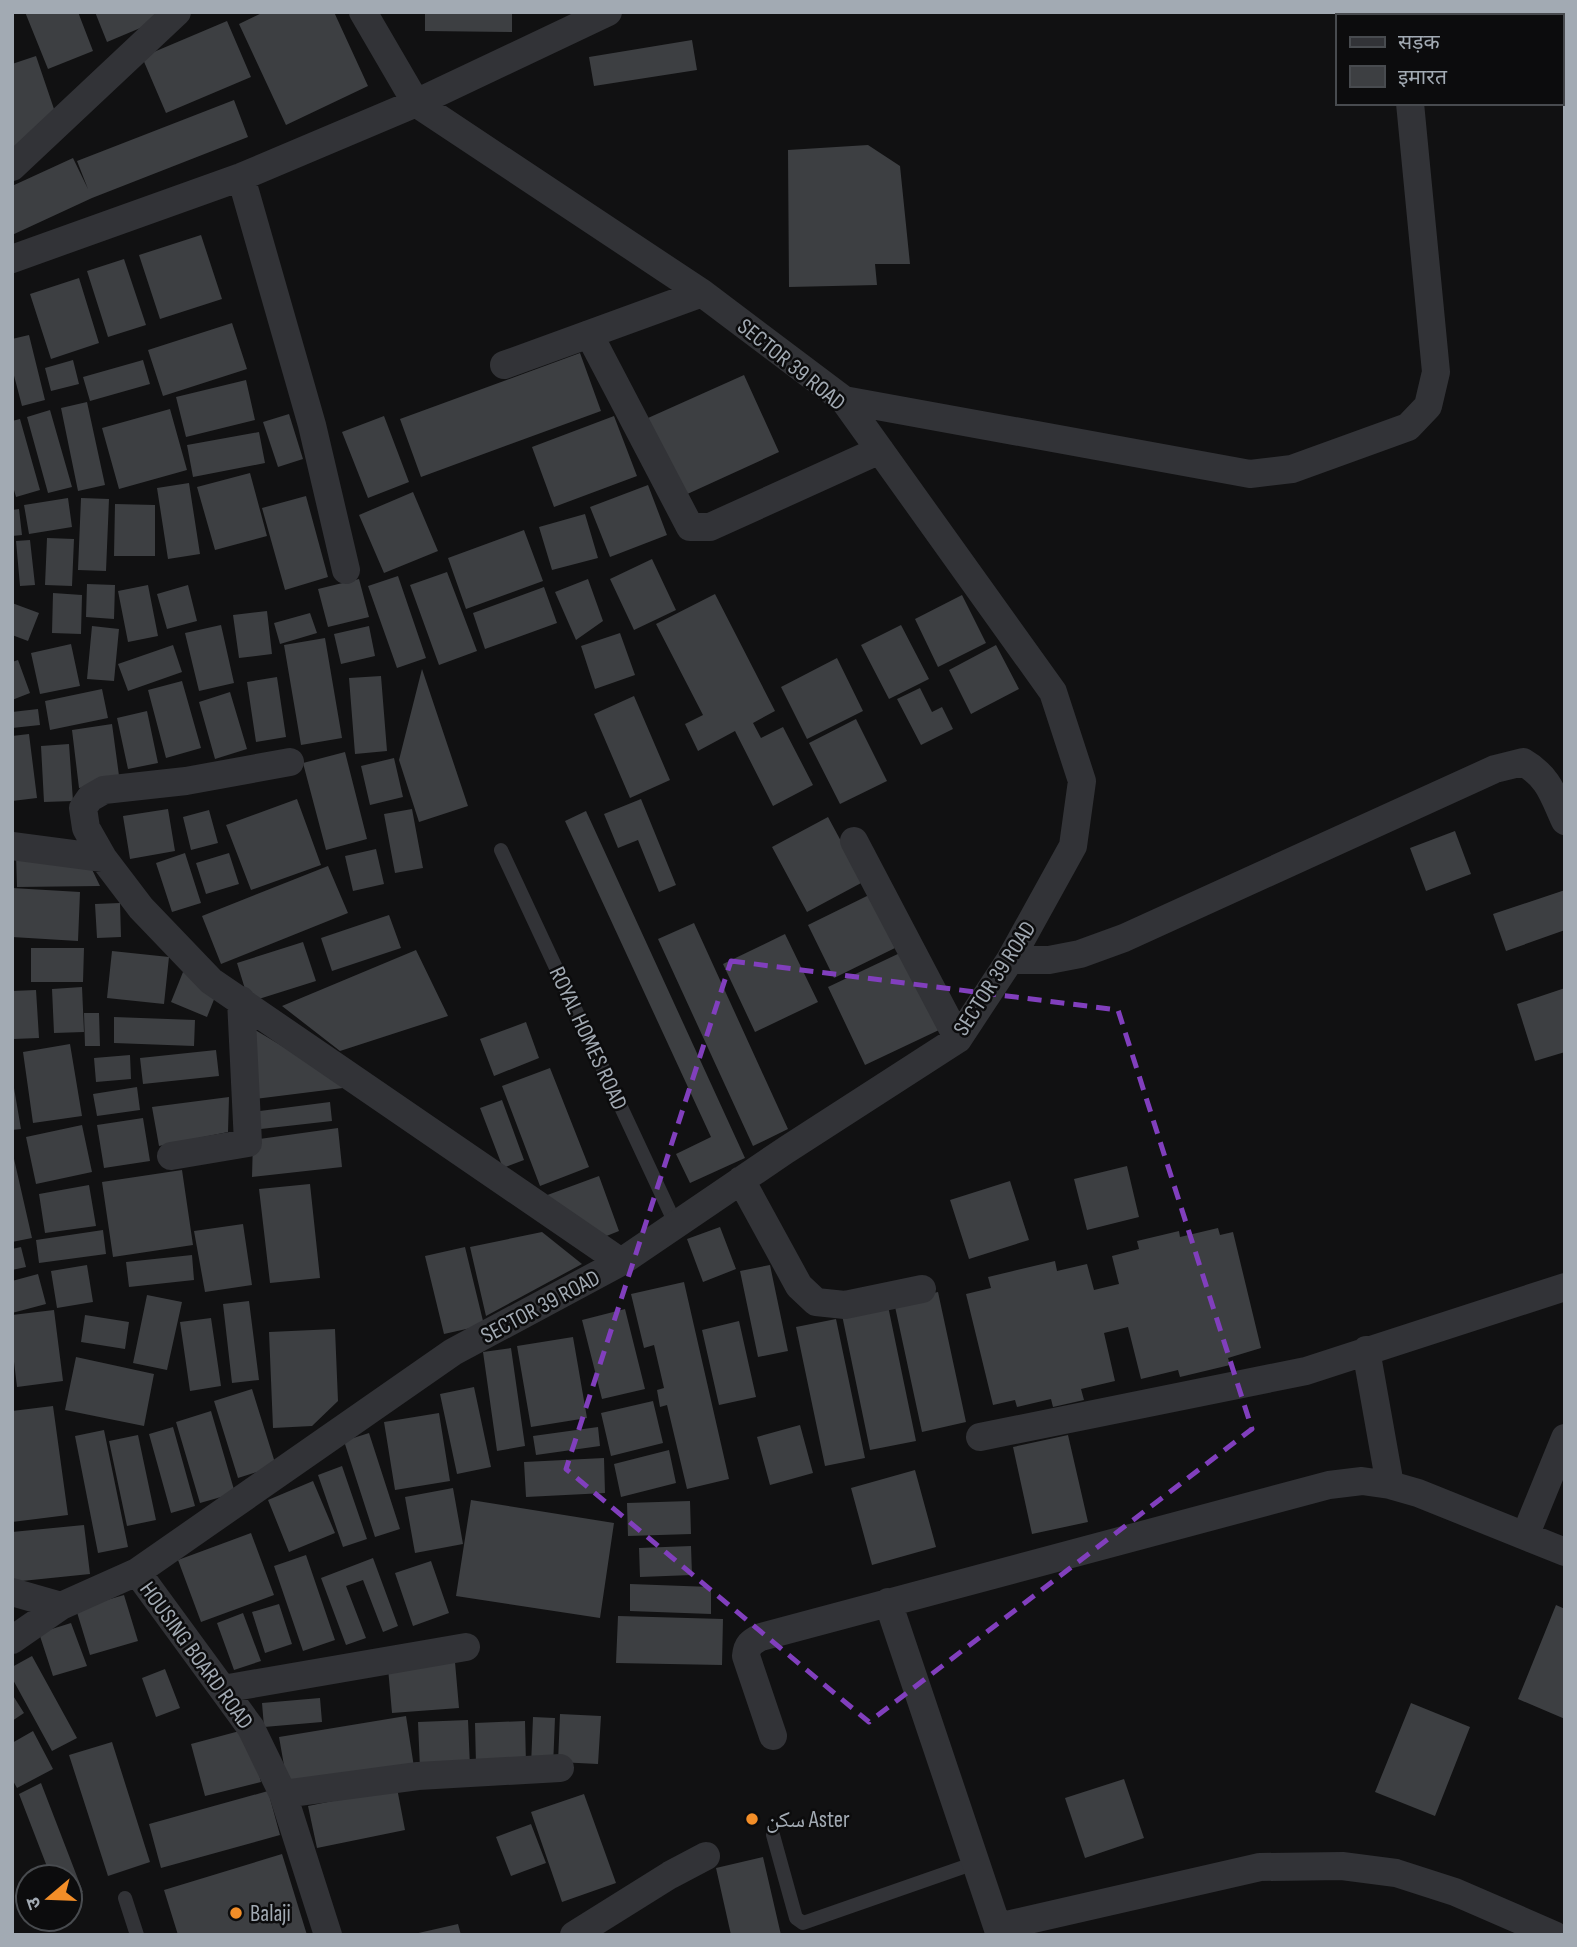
<svg xmlns="http://www.w3.org/2000/svg" width="1577" height="1947" font-family="'Sofia Sans Condensed','Noto Naskh Arabic','Noto Sans Devanagari',sans-serif">
	<rect width="100%" height="100%" fill="#111112"/>
	<path fill="#3d3f42" d="M25,12H78L93,51L48,69Z
		M95,12H154L157,21L107,42Z
		M264,12H334L368,86L286,125L239,24Z
		M425,12H512V32L425,31Z
		M227,21L251,77L166,113L142,57Z
		M692,40L697,70L594,86L589,57Z
		M36,56L54,109L12,158V64Z
		M234,100L248,137L92,198L12,235V186L73,158L88,189L77,161Z
		M868,145L900,166L910,264H875L877,285L789,287L788,150Z
		M201,235L222,299L160,319L139,255Z
		M124,259L146,325L108,337L87,271Z
		M79,278L99,343L51,359L30,294Z
		M232,323L247,369L163,396L148,350Z
		M29,335L45,400L22,406L12,368V339Z
		M580,353L601,411L421,477L400,419Z
		M73,360L79,384L51,391L45,368Z
		M143,360L150,384L90,401L83,377Z
		M744,375L779,452L683,496L648,418Z
		M246,380L255,420L186,437L176,397Z
		M87,402L105,485L78,491L61,408Z
		M170,409L187,470L119,489L102,428Z
		M50,410L72,487L48,493L27,417Z
		M289,414L303,459L278,467L263,422Z
		M384,416L409,482L368,498L342,432Z
		M614,416L637,476L554,507L532,447Z
		M20,419L40,490L16,497L12,483V421Z
		M259,432L265,463L193,477L187,445Z
		M250,473L267,536L215,550L197,487Z
		M189,483L200,554L168,559L157,488Z
		M648,485L667,535L610,557L590,507Z
		M413,492L438,551L384,573L359,515Z
		M306,496L328,577L285,590L262,508Z
		M68,498L72,527L29,534L24,505Z
		M81,498L109,499L106,571L78,570Z
		M115,504L155,505V556H114Z
		M19,509L22,535L12,536V510Z
		M585,514L598,558L552,570L539,527Z
		M524,530L543,581L466,609L448,558Z
		M47,538L74,539L72,586L45,585Z
		M30,540L35,585L20,586L16,541Z
		M652,559L676,610L634,630L610,579Z
		M447,572L477,651L439,665L410,585Z
		M398,576L426,658L397,668L368,586Z
		M359,579L369,617L328,627L318,589Z
		M588,579L603,621L576,640L555,592Z
		M87,584L115,585L114,619L86,617Z
		M148,585L158,636L128,642L118,591Z
		M188,585L197,621L167,629L157,594Z
		M544,587L557,623L485,649L473,613Z
		M53,593L82,595L81,634L52,633Z
		M715,594L775,711L753,723L761,738L783,727L813,785L773,806L735,731L698,751L685,724L703,715L656,624Z
		M962,595L986,643L938,667L915,619Z
		M12,603L39,613L28,641L12,635Z
		M267,611L272,654L239,658L233,615Z
		M310,613L317,633L280,644L274,623Z
		M221,625L234,683L199,691L185,633Z
		M901,625L929,679L889,699L861,645Z
		M92,626L119,629L114,681L87,679Z
		M369,626L375,656L341,664L334,634Z
		M620,633L635,675L595,689L581,646Z
		M325,638L342,738L301,745L284,645Z
		M71,644L80,686L40,694L31,653Z
		M173,645L182,672L128,691L118,664Z
		M996,645L1019,689L971,714L949,670Z
		M837,658L863,711L807,739L781,687Z
		M18,660L30,693L12,700V662Z
		M422,669L468,806L419,822L399,760Z
		M381,676L387,751L355,754L349,678Z
		M277,677L286,737L256,742L247,682Z
		M182,681L201,748L166,758L148,690Z
		M920,688L932,712L942,707L953,729L921,745L897,699Z
		M102,689L108,718L50,730L45,701Z
		M230,692L247,749L215,759L199,702Z
		M634,696L670,780L630,798L594,714Z
		M38,709L40,725L12,728V712Z
		M147,711L158,763L128,769L117,718Z
		M856,719L887,781L840,804L809,743Z
		M112,724L120,783L79,788L72,730Z
		M29,734L37,798L12,801V736Z
		M69,744L73,801L44,802L41,746Z
		M345,752L367,839L326,850L303,763Z
		M394,758L403,797L370,805L361,766Z
		M297,799L321,865L251,890L226,825Z
		M641,799L676,885L659,892L638,840L618,848L604,814Z
		M168,809L175,851L130,859L123,816Z
		M412,809L423,868L395,873L384,814Z
		M209,810L218,843L191,850L183,817Z
		M586,811L745,1158L690,1183L676,1154L711,1137L565,821Z
		M828,817L863,882L807,912L772,847Z
		M1455,831L1471,874L1426,891L1410,848Z
		M376,849L384,884L353,891L345,856Z
		M16,853L88,861L100,886L17,887Z
		M185,853L201,903L172,912L156,863Z
		M229,853L239,884L206,894L196,863Z
		M328,866L348,913L221,964L202,916Z
		M12,888L80,892L78,941L12,937Z
		M1565,890V930L1506,951L1493,914Z
		M869,895L895,948L834,978L808,925Z
		M120,903L121,937L97,938L95,904Z
		M389,915L401,948L332,971L321,938Z
		M694,923L788,1129L753,1146L658,939Z
		M785,934L818,1002L755,1032L723,964Z
		M303,942L316,981L249,1002L237,963Z
		M31,948H84L83,982H31Z
		M416,950L448,1016L340,1051L282,1006Z
		M112,951L169,957L164,1004L107,998Z
		M902,952L939,1030L865,1065L828,987Z
		M183,972L219,987L207,1017L171,1002Z
		M82,987L84,1032L54,1033L52,989Z
		M1565,988V1052L1535,1061L1517,1004Z
		M36,990L39,1038L13,1039L12,991Z
		M84,1013H99L100,1046H85Z
		M114,1017L195,1020L194,1046L114,1043Z
		M526,1022L539,1058L494,1076L480,1039Z
		M252,1028L351,1087L255,1099Z
		M70,1044L82,1116L33,1123L23,1052Z
		M216,1050L219,1076L143,1084L140,1058Z
		M130,1055L131,1079L96,1082L94,1058Z
		M550,1068L589,1167L540,1186L502,1086Z
		M137,1087L140,1110L97,1116L93,1094Z
		M14,1088L21,1129L12,1130V1089Z
		M229,1097L228,1132L159,1146L152,1107Z
		M502,1100L524,1160L503,1168L480,1108Z
		M330,1102L332,1121L251,1130L253,1112Z
		M143,1118L150,1161L104,1168L97,1125Z
		M82,1125L92,1172L36,1184L26,1137Z
		M338,1128L342,1167L252,1177L253,1140Z
		M12,1150L32,1238L12,1242Z
		M1127,1166L1139,1217L1087,1230L1074,1179Z
		M182,1170L193,1245L113,1257L102,1182Z
		M599,1176L619,1231L599,1239L542,1197Z
		M1010,1181L1029,1240L969,1259L950,1200Z
		M310,1184L320,1278L270,1283L259,1189Z
		M89,1185L96,1226L45,1233L39,1194Z
		M243,1224L252,1285L205,1292L194,1231Z
		M720,1227L736,1269L703,1282L687,1239Z
		M1218,1228L1220,1235L1233,1232L1261,1348L1228,1358L1230,1365L1180,1377L1178,1370L1141,1379L1128,1327L1104,1333L1115,1381L1081,1389L1084,1400L1053,1407L1051,1399L1017,1407L1015,1400L993,1405L966,1294L991,1288L988,1277L1055,1261L1057,1271L1087,1264L1094,1290L1119,1284L1112,1256L1139,1249L1137,1241L1179,1231L1180,1237Z
		M103,1230L106,1254L39,1263L36,1240Z
		M542,1232L582,1264L486,1316L470,1247Z
		M21,1247L26,1267L12,1270V1249Z
		M465,1247L484,1325L444,1334L425,1256Z
		M192,1255L194,1280L129,1287L126,1262Z
		M87,1265L93,1302L57,1308L51,1271Z
		M770,1265L788,1351L758,1357L740,1271Z
		M38,1274L46,1304L12,1313V1281Z
		M684,1282L729,1479L687,1489L667,1405L660,1407L657,1390L664,1388L654,1345L644,1348L631,1294Z
		M938,1292L966,1422L922,1432L894,1302Z
		M147,1295L182,1302L167,1370L133,1363Z
		M249,1301L259,1380L232,1383L223,1304Z
		M888,1306L916,1441L870,1450L842,1315Z
		M625,1309L645,1389L602,1399L582,1320Z
		M54,1310L63,1381L17,1387L12,1345V1315Z
		M85,1315L129,1322L125,1349L81,1342Z
		M211,1318L221,1386L190,1391L180,1322Z
		M836,1319L865,1458L825,1466L796,1327Z
		M739,1321L756,1397L719,1405L702,1330Z
		M335,1329L338,1401L312,1426L273,1428L269,1332Z
		M573,1337L587,1418L531,1427L517,1346Z
		M511,1348L525,1446L497,1451L483,1352Z
		M76,1357L154,1374L144,1426L65,1410Z
		M474,1387L491,1467L457,1474L440,1394Z
		M252,1389L276,1466L238,1478L214,1401Z
		M653,1401L663,1443L611,1456L601,1413Z
		M53,1406L68,1515L12,1522V1411Z
		M211,1411L235,1493L200,1503L176,1422Z
		M439,1413L450,1481L395,1490L384,1422Z
		M800,1425L813,1473L770,1485L757,1437Z
		M173,1427L195,1506L171,1513L149,1434Z
		M598,1427L600,1446L536,1455L533,1436Z
		M104,1430L128,1547L98,1553L75,1436Z
		M369,1433L400,1529L375,1537L344,1441Z
		M138,1435L156,1520L127,1526L109,1441Z
		M1068,1435L1088,1522L1032,1534L1013,1447Z
		M669,1450L676,1483L621,1497L614,1464Z
		M604,1458L605,1493L526,1497L524,1462Z
		M342,1466L367,1539L343,1547L318,1475Z
		M915,1470L936,1547L872,1565L851,1488Z
		M313,1481L335,1533L289,1552L268,1500Z
		M453,1488L463,1544L415,1553L405,1497Z
		M471,1500L614,1523L600,1618L456,1596Z
		M690,1501L691,1534L628,1536L627,1503Z
		M84,1525L90,1574L12,1582V1532Z
		M251,1533L274,1595L201,1622L178,1560Z
		M691,1546L692,1575L640,1577L639,1548Z
		M306,1555L335,1640L303,1651L274,1566Z
		M373,1558L398,1626L383,1632L363,1580L346,1586L366,1638L346,1645L321,1578Z
		M431,1561L449,1613L413,1626L395,1573Z
		M630,1584L711,1587V1614L630,1611Z
		M124,1595L138,1641L90,1655L76,1609Z
		M279,1604L292,1644L265,1653L252,1612Z
		M1556,1605L1565,1609V1719L1518,1699Z
		M243,1613L261,1661L234,1670L217,1623Z
		M618,1616L723,1619L722,1665L616,1663Z
		M71,1623L87,1666L53,1676L39,1633Z
		M32,1656L77,1738L52,1751L12,1678V1667Z
		M455,1662L459,1708L392,1713L388,1668Z
		M165,1669L180,1708L156,1717L142,1678Z
		M12,1694L24,1713L12,1721Z
		M320,1698L322,1722L264,1727L262,1703Z
		M1411,1703L1470,1727L1435,1816L1375,1792Z
		M560,1714L601,1716L598,1764L558,1762Z
		M406,1716L414,1767L288,1788L279,1737Z
		M533,1717L555,1718L553,1767L531,1766Z
		M468,1720L470,1767L420,1769L418,1722Z
		M525,1721L526,1764L476,1765L475,1723Z
		M247,1729L261,1782L205,1796L191,1744Z
		M33,1731L53,1769L17,1788L12,1779V1743Z
		M112,1742L150,1862L108,1876L69,1755Z
		M1124,1779L1144,1838L1085,1858L1065,1798Z
		M41,1783L83,1892L70,1895V1877H51L19,1794Z
		M397,1788L405,1830L317,1848L308,1806Z
		M268,1791L280,1835L161,1868L149,1824Z
		M584,1794L616,1883L562,1902L531,1812Z
		M531,1824L546,1863L511,1876L496,1837Z
		M282,1854L307,1935H178L164,1890Z
		M763,1857L781,1935H731L716,1868Z
		M458,1924L461,1935H414V1934Z"/>
	<g fill="none" stroke-linecap="round" stroke-linejoin="round">
		<path stroke="#323337" stroke-width="14" d="M501,850L676,1225
			M773,1835L796,1918L803,1923L975,1863
			M125,1898L137,1935"/>
		<path stroke="#323337" stroke-width="28" d="M1401,12V16
			M12,167L177,12
			M241,177L312,425L346,570
			M12,259L241,177L416,103L608,12
			M589,334L690,527H710L880,450
			M504,365L702,293
			M844,400L1250,474L1292,469L1408,427L1428,406L1436,372L1410,103
			M290,762L186,781L104,790L90,798L83,808L86,828L103,858L141,908L211,981L621,1262
			M854,841L958,1039
			M12,846L103,858
			M1010,960H1049L1080,954L1124,938L1495,769L1523,762C1549,777 1553,795 1565,821
			M171,1156L248,1143L241,1000
			M741,1180L799,1286L816,1302L845,1305L922,1289
			M1366,1350L1390,1485
			M980,1437L1306,1371L1565,1287
			M1525,1536L1565,1438
			M137,1572L251,1728L283,1794L328,1935
			M12,1592L61,1606
			M888,1602L1000,1935
			M12,1640L61,1606L137,1572L453,1352L621,1262L786,1150L958,1039L1010,960L1073,846L1082,781L1053,692L844,400L702,293L416,103L363,12
			M223,1689L466,1647
			M773,1736L746,1656C747,1645 751,1642 761,1637L1329,1485L1362,1481L1390,1485L1418,1493L1565,1552
			M283,1794L418,1776L560,1768
			M998,1927L1260,1867L1342,1866L1396,1873L1455,1892L1554,1935
			M574,1935L670,1875L706,1856"/>
	</g>
	<path fill="none" stroke="#813fbd" stroke-width="5" stroke-dasharray="14 9" stroke-linejoin="round" d="M731,961L1118,1010L1252,1429L869,1722L566,1469Z"/>
	<g fill="#f38e28" stroke="#0c0c0d" stroke-width="2.5">
		<circle cx="752" cy="1819" r="7"/>
		<circle cx="236" cy="1913" r="7"/>
	</g>
	<g text-anchor="middle" stroke-width="5" stroke-linejoin="round" paint-order="stroke">
		<g font-size="23" fill="#a2aab3" stroke="#0c0c0d">
			<text transform="translate(792 364) rotate(39)" y="8">SECTOR 39 ROAD</text>
			<text transform="translate(994 978) rotate(-57)" y="8">SECTOR 39 ROAD</text>
			<text transform="translate(589 1038) rotate(65)" y="8">ROYAL HOMES ROAD</text>
			<text transform="translate(540 1306) rotate(-28)" y="8">SECTOR 39 ROAD</text>
			<text transform="translate(197 1655) rotate(54)" y="8">HOUSING BOARD ROAD</text>
		</g>
		<g font-size="23" fill="#a2aab3" stroke="#0c0c0d" text-anchor="start">
			<text x="766" y="1827">سكن Aster</text>
			<text x="250" y="1921">Balaji</text>
		</g>
	</g>
	<rect width="1577" height="1947" fill="none" stroke="#a2aab3" stroke-width="28"/>
	<rect x="1336" y="14" width="228" height="91" fill="#0c0c0d" stroke="#484b4f" stroke-width="2"/>
	<rect x="1350" y="37" width="35" height="10" fill="#323337" stroke="#484b4f" stroke-width="2"/>
	<text x="1398" y="49" font-size="21" fill="#a2aab3">सड़क</text>
	<rect x="1350" y="66" width="35" height="21" fill="#3d3f42" stroke="#484b4f" stroke-width="2"/>
	<text x="1398" y="84" font-size="21" fill="#a2aab3">इमारत</text>
	<g transform="translate(49 1898) rotate(251)"><circle r="33" fill="#0c0c0d" stroke="#484b4f" stroke-width="2"/>
	<path d="M0-5L12 26L0 18L-12 26Z" fill="#f38e28"/>
	<text y="-10" font-size="19" font-weight="bold" text-anchor="middle" fill="#a2aab3">उ</text>
	</g>
</svg>
